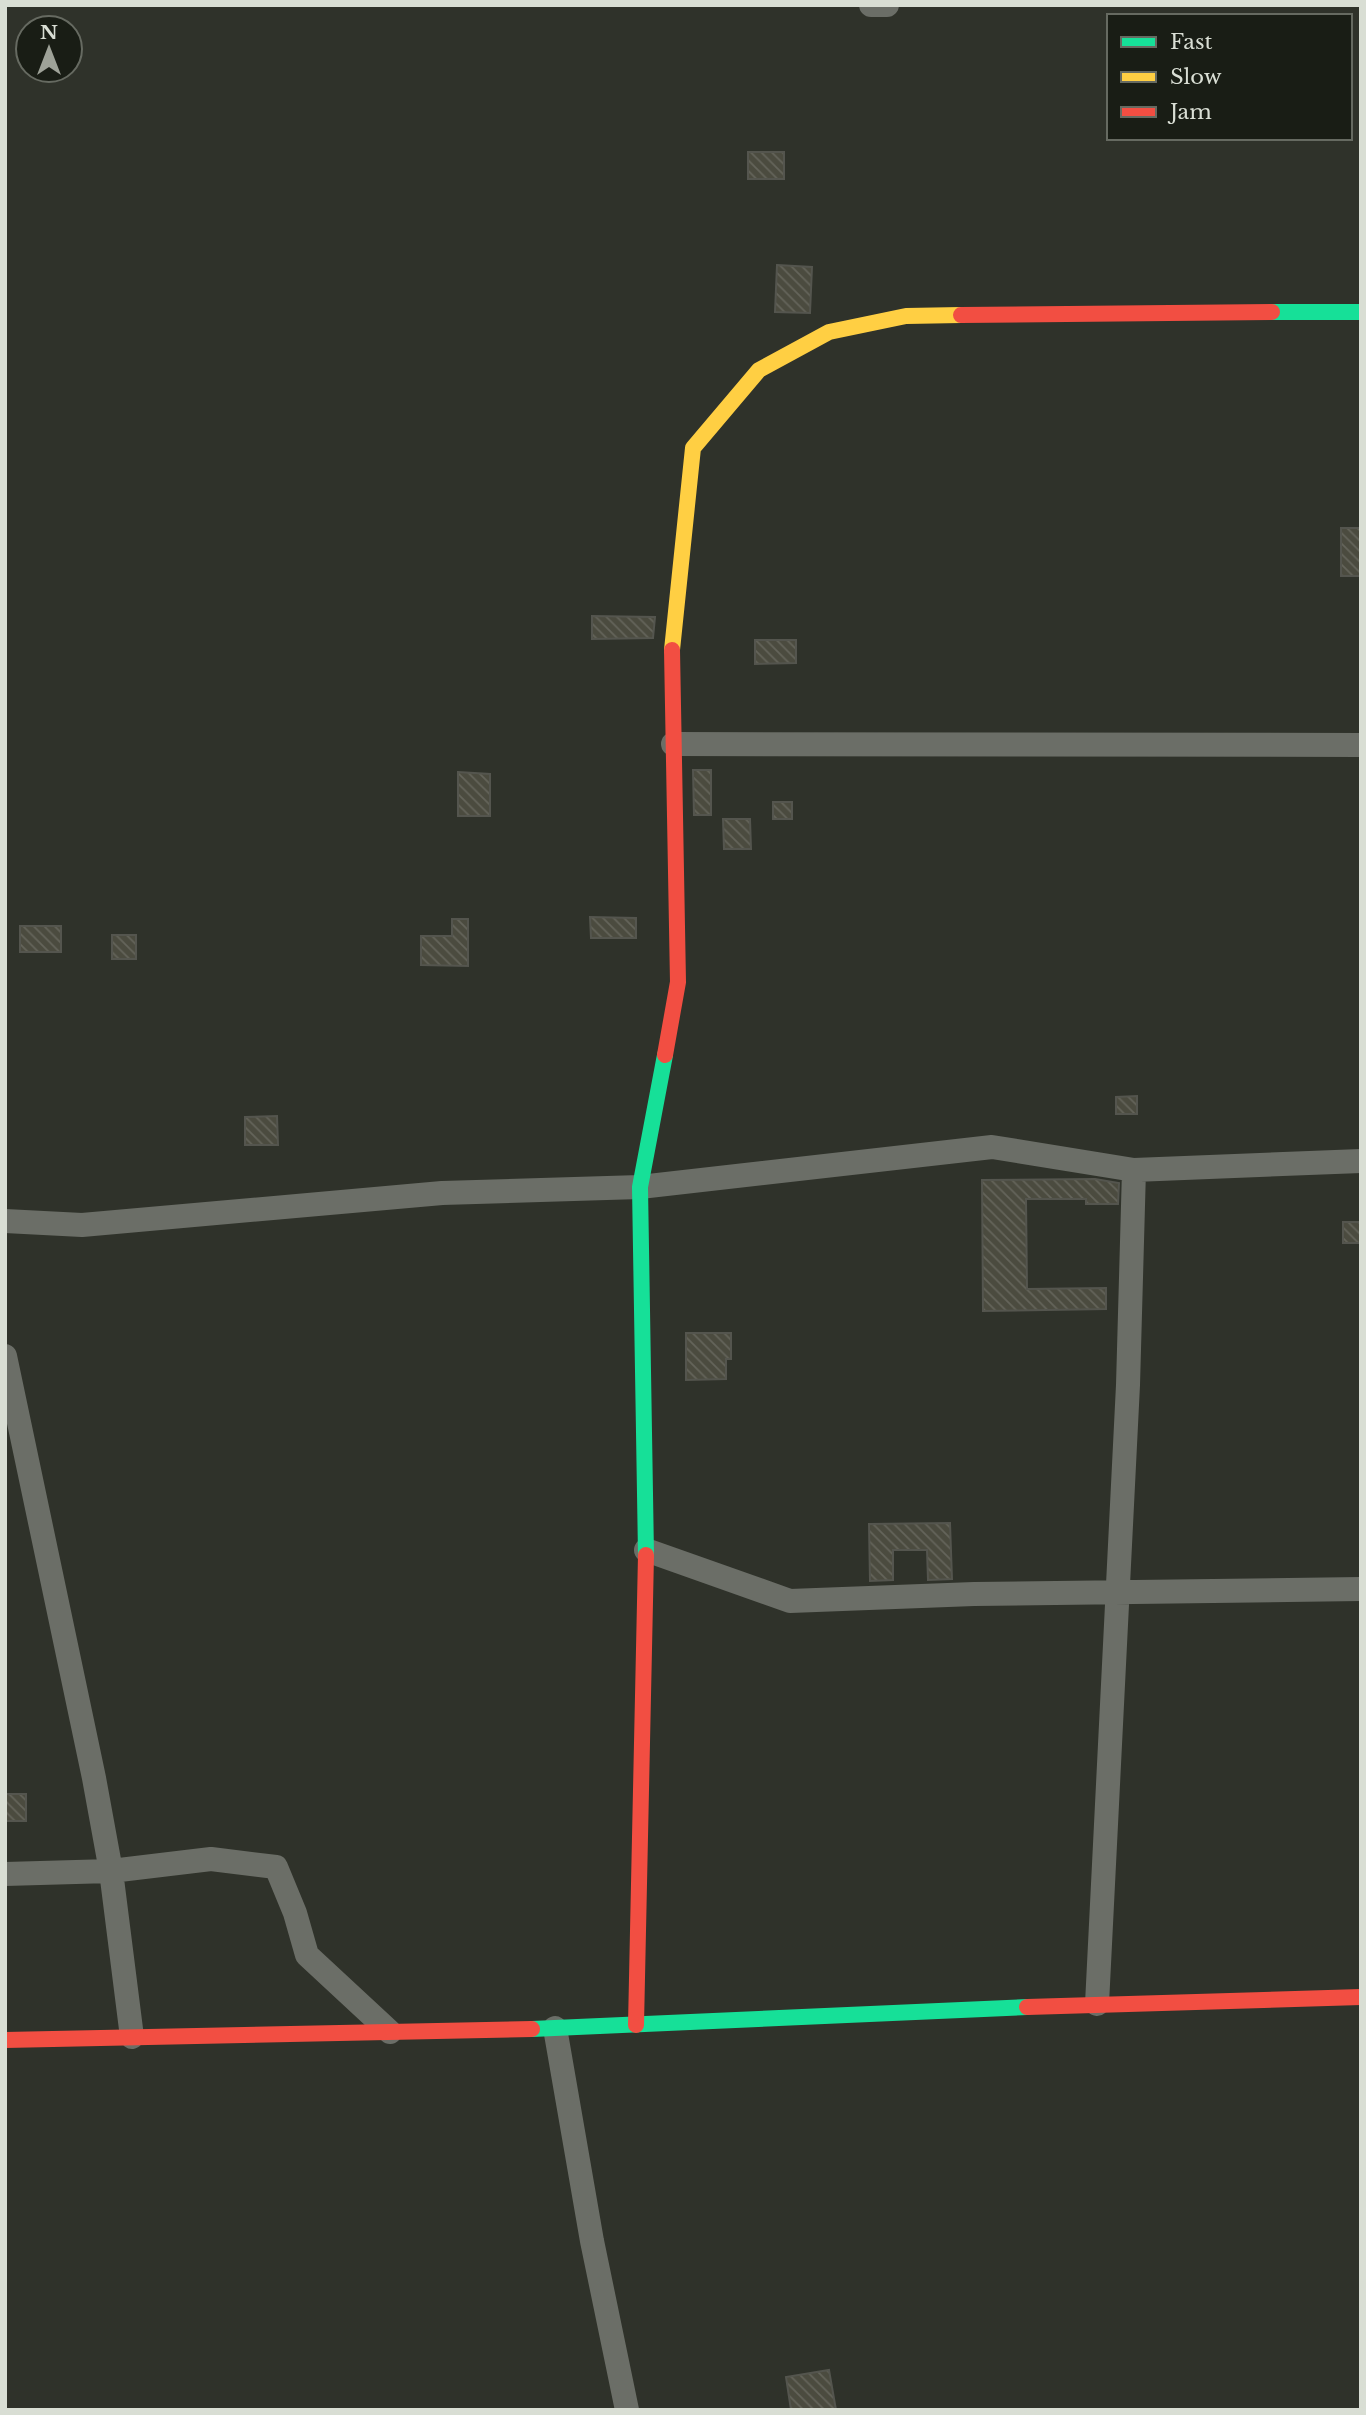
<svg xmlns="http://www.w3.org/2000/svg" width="1366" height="2415" font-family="'Libre Baskerville',serif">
	<defs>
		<pattern id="building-back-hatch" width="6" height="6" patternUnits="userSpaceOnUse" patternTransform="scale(1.75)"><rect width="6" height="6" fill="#4b4b3f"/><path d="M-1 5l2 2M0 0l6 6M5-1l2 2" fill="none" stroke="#64645a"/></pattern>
	</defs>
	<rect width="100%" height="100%" fill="#2f322a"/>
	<path fill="url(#building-back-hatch)" stroke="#54554e" stroke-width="2" d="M748,152H784V179H748Z
		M777,265L812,267L810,313L775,312Z
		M1341,528H1361V576H1341Z
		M592,616L655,617L653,638L592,639Z
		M755,640H796V663L755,664Z
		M693,770H711V815H694Z
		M458,772L490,774V816H458Z
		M773,802H792V819H773Z
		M723,819H750L751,849H724Z
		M590,917L636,918V938H591Z
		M452,919H468V966L421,965V936H452Z
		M20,926H61V952H20Z
		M112,935H136V959H112Z
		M1137,1096V1114H1116V1097Z
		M277,1116L278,1145H245V1117Z
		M1095,1179L1119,1183L1118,1204H1086V1199H1026L1027,1289L1106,1288V1309L983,1311L982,1180Z
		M1343,1222H1361V1243H1343Z
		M686,1333H731V1359H726V1379L686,1380Z
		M950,1523L952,1579L928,1580L927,1550H893V1580L870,1581L869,1524Z
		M5,1794H26V1821H5Z
		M829,2370L836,2410H791L786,2377Z"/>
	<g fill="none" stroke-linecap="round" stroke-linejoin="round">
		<path stroke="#6b6e67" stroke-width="24" d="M871,5H887
			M673,744L1361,745
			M5,1221L82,1225L442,1193L640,1187L992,1147L1134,1170
			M5,1356L94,1778L111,1871L132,2037
			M646,1550L790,1601L974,1594L1361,1589
			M5,1874L111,1871L211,1859L276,1867L295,1913L307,1955L390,2032
			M1097,2004L1128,1385L1134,1170L1361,1161
			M555,2028L592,2241L627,2410"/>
		<path stroke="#16e098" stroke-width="16" d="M1272,312H1361
			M646,1555L640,1187L665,1055
			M532,2029L1027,2007"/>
		<path stroke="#ffcf43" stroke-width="16" d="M672,650L693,448L759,370L829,332L906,316L961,315"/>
		<path stroke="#f24e42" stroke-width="16" d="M961,315L1272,312
			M665,1055L678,982L672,650
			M1027,2007L1361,1997
			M636,2025L646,1555
			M5,2040L532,2029"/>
	</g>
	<rect width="1366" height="2415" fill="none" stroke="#d9ded4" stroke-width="14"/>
	<rect x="1107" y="14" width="245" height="126" fill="#191d15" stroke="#666a61" stroke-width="2"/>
	<rect x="1121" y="37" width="35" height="10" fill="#16e098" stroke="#666a61" stroke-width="2"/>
	<text x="1170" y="49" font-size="21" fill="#d9ded4">Fast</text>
	<rect x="1121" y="72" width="35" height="10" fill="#ffcf43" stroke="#666a61" stroke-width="2"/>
	<text x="1170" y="84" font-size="21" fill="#d9ded4">Slow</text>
	<rect x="1121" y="107" width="35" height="10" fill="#f24e42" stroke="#666a61" stroke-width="2"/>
	<text x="1170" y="119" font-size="21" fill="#d9ded4">Jam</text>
	<g transform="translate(49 49)"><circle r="33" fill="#191d15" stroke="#666a61" stroke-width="2"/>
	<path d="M0-5L12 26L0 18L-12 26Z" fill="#9ea298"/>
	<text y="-10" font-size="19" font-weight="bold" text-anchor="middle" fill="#d9ded4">N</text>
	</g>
</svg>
